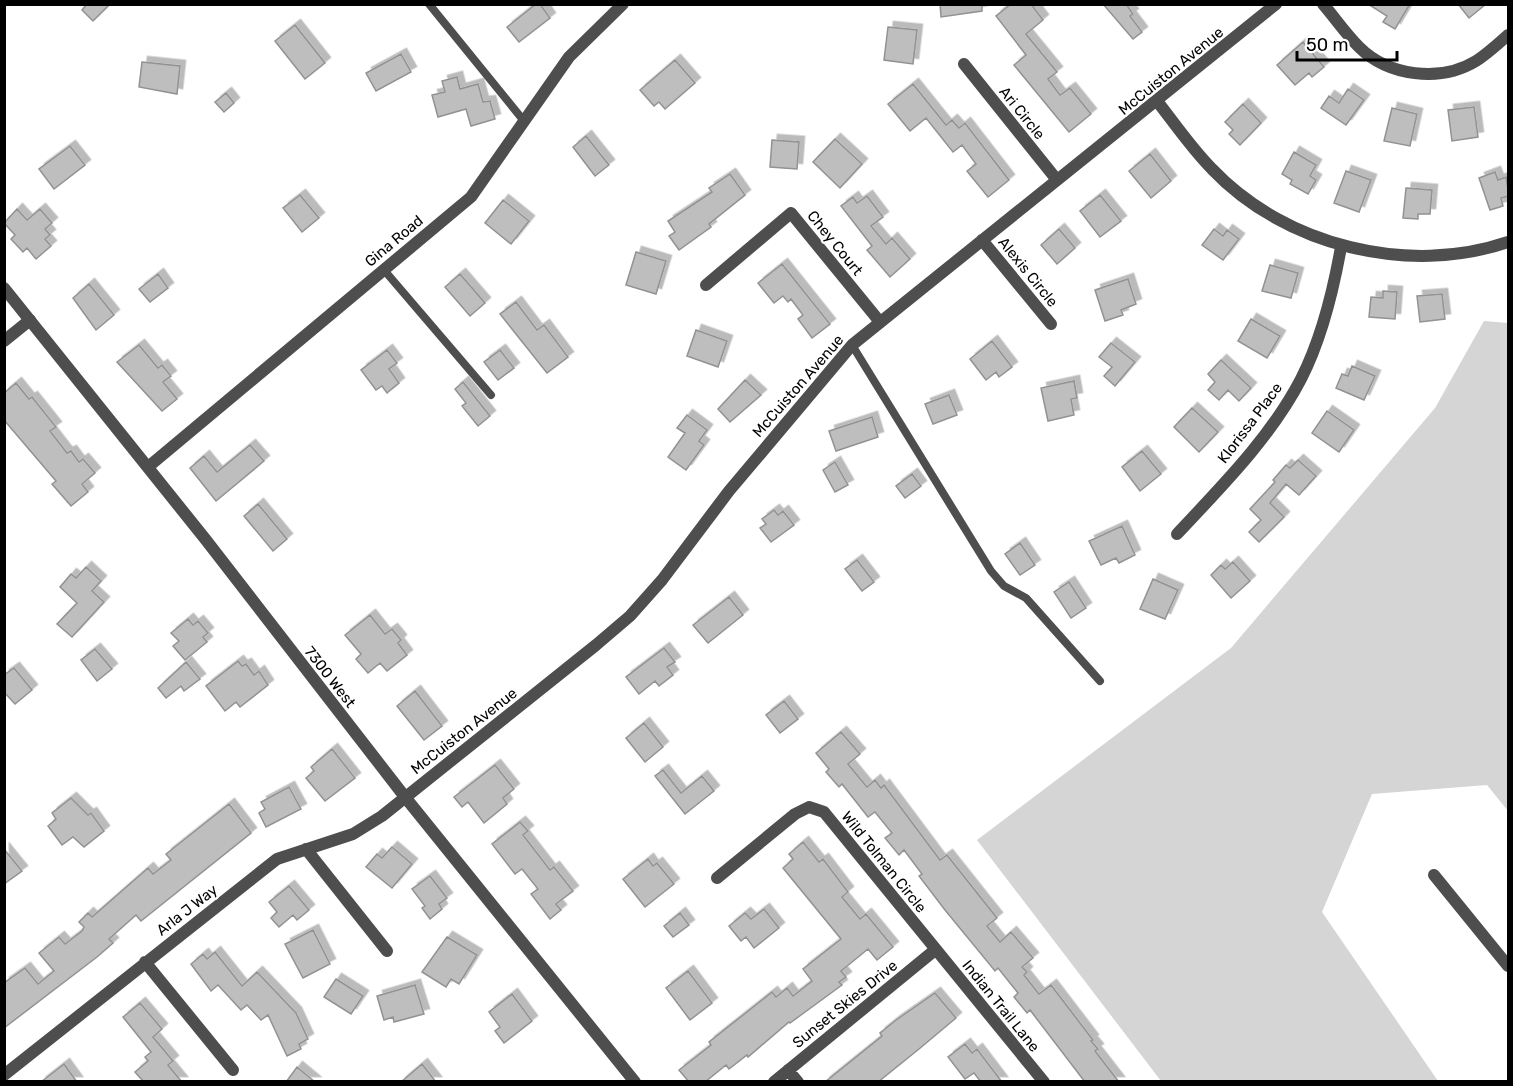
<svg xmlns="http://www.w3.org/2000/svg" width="1513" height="1086" font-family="Rubik,sans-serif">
	<defs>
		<filter id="shadow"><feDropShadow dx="5.5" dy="-5.5" stdDeviation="0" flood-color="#0004"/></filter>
	</defs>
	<rect width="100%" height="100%" fill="#fff"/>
	<path fill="#d5d5d5" d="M1484,321L1508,323V811L1487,785L1372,794L1322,912L1438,1081H1161L977,840L1231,648L1435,408Z"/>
	<path fill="#bebebe" stroke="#929292" stroke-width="1.5" filter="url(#shadow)" d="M87,4H110L93,21L82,10Z
		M536,4H540L550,18L519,42L507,27Z
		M940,4H982V11L941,17Z
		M1011,4H1031L1043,20L1026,34L1057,72L1048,79L1060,95L1070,88L1091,114L1069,132L1014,65L1026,55L996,16Z
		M1103,4H1126L1133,14L1130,16L1142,32L1133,39Z
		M1368,4H1410L1395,29L1383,22L1387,16Z
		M1458,4H1486L1469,18Z
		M295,25L325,63L305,79L275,41Z
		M888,27L917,30L913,64L884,60Z
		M1303,42L1324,67L1312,77L1309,73L1295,85L1277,65Z
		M401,54L411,72L376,91L366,73Z
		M675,60L695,83L665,109L659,102L654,106L640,90Z
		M142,62L180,66L177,94L139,87Z
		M457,77L460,89L478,84L483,102L490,101L495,119L471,126L466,109L438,117L432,95L445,92L442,81Z
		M913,84L946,125L952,120L959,128L965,123L1009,180L988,197L967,171L976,164L962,145L953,152L926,118L910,131L888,104Z
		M1348,89L1364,100L1346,125L1321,108L1329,96L1339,103Z
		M226,93L234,103L224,112L215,102Z
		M1243,104L1261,123L1240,145L1229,134L1233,130L1225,122Z
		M1474,107L1478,137L1452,141L1448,110Z
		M1392,108L1417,114L1410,146L1384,141Z
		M586,136L609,165L595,176L573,147Z
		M835,139L862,164L840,188L813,162Z
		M772,140L799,142L797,169L770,167Z
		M70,146L85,165L54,189L39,169Z
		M1294,152L1316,165L1310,176L1316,180L1308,194L1290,184L1292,180L1282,174Z
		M1150,154L1171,181L1151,198L1129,171Z
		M1346,171L1371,180L1359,212L1334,203Z
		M1495,172L1498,180L1506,177L1509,196L1501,198L1503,206L1490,210L1479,178Z
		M730,174L745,195L709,224L711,227L679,250L669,236L675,232L668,221L712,192L709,188Z
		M1406,188L1432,190L1430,214H1418V219L1403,218Z
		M300,195L319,218L302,232L283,208Z
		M1100,195L1121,221L1100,237L1080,211Z
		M867,196L883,217L871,226L886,244L892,238L910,259L890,277L867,250L872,246L841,206L853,197L857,203Z
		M503,200L529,221L511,244L485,223Z
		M17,209L27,220L40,209L52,223L45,229L50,235L45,239L51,246L36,259L27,248L23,252L11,239L15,235L4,223Z
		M1059,229L1075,248L1057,264L1041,245Z
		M1214,229L1223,236L1227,230L1239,239L1223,260L1202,245Z
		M636,252L666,261L656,294L626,285Z
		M782,264L830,324L812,338L798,319L803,315L791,299L788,302L783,296L774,303L758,283Z
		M1270,265L1298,273L1291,298L1262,291Z
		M158,274L168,288L150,302L139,289Z
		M460,274L485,303L470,316L445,287Z
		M1128,279L1136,304L1121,310L1123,315L1105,321L1095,290Z
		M89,284L114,315L96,330L73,298Z
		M1383,291L1397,292L1395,319L1369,317L1371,297L1383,298Z
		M1442,294L1445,319L1420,322L1417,296Z
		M516,302L537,330L544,325L568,357L547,373L500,314Z
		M1251,319L1280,336L1267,358L1238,341Z
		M696,330L727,341L718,367L687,356Z
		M992,341L1012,367L999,377L996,372L986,380L970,359Z
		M1111,343L1135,362L1115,386L1104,376L1112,367L1099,357Z
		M139,345L158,368L162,365L171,376L163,382L177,399L162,411L117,362Z
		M387,350L397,363L389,369L399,383L387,393L382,386L376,390L361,370Z
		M500,350L514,368L498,380L484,362Z
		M1221,360L1251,388L1239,401L1228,390L1219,400L1208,390L1215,382L1208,374Z
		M1352,366L1375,376L1364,400L1336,388L1342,374L1348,376Z
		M745,380L761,395L730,422L718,409Z
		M1074,381L1077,398L1071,399L1074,415L1048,421L1041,388Z
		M463,382L490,416L478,426L462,406L466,403L455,389Z
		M16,383L29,399L32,397L56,427L50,431L67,453L71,451L79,462L83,459L95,473L82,484L88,492L71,506L52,484L56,481L4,420V393Z
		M949,395L957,415L933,424L925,404Z
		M1192,408L1218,432L1199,452L1174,427Z
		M1327,411L1354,430L1339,452L1312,433Z
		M687,415L707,430L699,441L704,445L686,470L668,457L685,433L677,428Z
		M872,417L878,437L836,451L829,431Z
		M250,445L264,461L216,501L190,468L204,456L217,472Z
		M1142,451L1161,474L1140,491L1122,467Z
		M1298,460L1316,476L1299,495L1286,484L1270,503L1284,517L1259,542L1249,532L1261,520L1250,509L1275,482L1273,480L1286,465L1290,468Z
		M835,462L848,485L835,492L823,470Z
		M912,474L921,486L905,498L896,486Z
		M258,504L287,539L273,551L244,516Z
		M774,510L778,515L783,511L794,525L771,542L760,528L766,524L762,519Z
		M1122,526L1135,555L1119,563L1116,558L1101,565L1089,541Z
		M1020,543L1035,565L1020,575L1005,554Z
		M857,560L874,582L862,591L845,569Z
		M1233,562L1250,581L1231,598L1211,575L1221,565L1225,569Z
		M86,567L101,581L92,591L104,602L72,637L57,624L77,603L60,587L71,574L76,578Z
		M1153,579L1178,590L1165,619L1140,609Z
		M1069,582L1086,608L1071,618L1054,592Z
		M729,597L743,615L708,643L693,625Z
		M370,615L385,634L392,629L401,640L398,643L407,655L387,671L380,663L368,673L356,659L361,654L345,635Z
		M188,619L193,625L198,621L208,633L203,637L207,642L185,660L173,646L179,641L171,633Z
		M664,648L675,662L667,667L673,675L659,686L655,681L639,694L626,677Z
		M95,649L112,669L97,681L81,660Z
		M238,661L242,666L246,664L254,675L259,671L268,685L240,707L236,702L225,711L206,686Z
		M186,662L200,679L184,691L181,686L166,698L158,688Z
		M14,668L32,690L15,704L4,692V675Z
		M415,691L442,726L424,740L397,706Z
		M784,701L798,719L780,733L766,715Z
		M644,723L663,747L645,762L626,738Z
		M841,732L860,754L848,764L867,787L875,780L881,788L884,785L940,860L947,855L997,918L987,926L1000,942L1011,932L1033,958L1022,967L1027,972L1024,975L1039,994L1051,985L1093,1040L1091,1041L1098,1049L1095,1051L1119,1082H1085L1030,1010L1027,1013L1014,997L1018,993L998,968L995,971L945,910L919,876L922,874L904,850L899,855L885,838L892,833L875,812L868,817L842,784L839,787L826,772L829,769L816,753Z
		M332,749L355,778L325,801L306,778L314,771L311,767Z
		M495,765L514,789L503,798L507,804L484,823L468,802L462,807L454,797Z
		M663,770L681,793L702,776L714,791L685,814L655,776Z
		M289,787L301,809L266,827L259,813L265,809L261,802Z
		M71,798L88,815L91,813L104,831L84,847L73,837L62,845L48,826L56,819L52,813Z
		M229,804L251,833L141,921L136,915L109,939L113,943L97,957L4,1028V983L25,968L38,984L54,971L39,953L59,937L65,944L82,931L84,927L79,922L88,913L92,917L148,868L153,874L171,860L166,854Z
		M520,822L528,831L523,835L550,870L554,867L573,891L556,904L561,910L550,919L531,894L538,889L522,869L515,874L492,844Z
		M803,842L819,862L823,859L848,892L842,897L860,919L866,914L893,947L877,960L868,949L841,971L846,977L839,982L842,985L790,1023L789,1022L748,1057L747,1055L729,1069L726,1065L705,1082H689L679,1070L711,1045L709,1042L772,992L776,997L787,988L793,996L812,981L803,969L841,939L783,868L793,859L789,854Z
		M392,847L412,864L392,888L366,867L377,854L382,858Z
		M4,849L22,871L4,884Z
		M648,859L653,866L657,863L674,884L645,907L623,879Z
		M430,876L447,898L439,904L442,909L430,919L422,908L425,906L412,889Z
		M289,886L309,910L297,920L293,915L279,927L271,918L277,912L269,902Z
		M764,909L779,928L754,948L746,937L741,941L729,926L745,913L751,919Z
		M680,913L689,925L673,937L664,926Z
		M313,930L330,964L303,978L285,944Z
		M447,937L477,955L459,984L451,979L446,987L422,972Z
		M215,952L242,986L257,972L296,1013L308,1039L299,1044L301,1049L287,1056L268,1015L261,1020L247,1005L241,1010L218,985L211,991L191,964L203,954L207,959Z
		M688,971L712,1003L690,1020L666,988Z
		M336,979L363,996L351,1014L324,997Z
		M415,985L424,1014L394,1022L393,1017L384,1020L377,996Z
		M935,993L956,1018L919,1049L878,1082H825L882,1036L880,1033L896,1020Z
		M512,994L532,1021L504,1043L495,1031L500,1027L489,1012Z
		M140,1003L162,1029L153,1037L173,1061L168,1065L182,1082H144L135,1072L148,1061L145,1057L151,1052L123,1017Z
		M965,1044L972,1053L977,1049L1002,1082H981L974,1073L965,1079L948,1057Z
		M64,1064L77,1082H41Z
		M422,1064L436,1082H401Z
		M297,1067L315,1082H286Z"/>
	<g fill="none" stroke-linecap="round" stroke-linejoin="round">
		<path stroke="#4e4e4e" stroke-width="8" d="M429,4L524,121
			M384,270L491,395
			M852,345L991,571L1004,586L1026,598L1100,681"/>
		<path stroke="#4e4e4e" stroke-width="12" d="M1323,4C1335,18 1346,34 1359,47C1388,76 1440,83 1476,61C1487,54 1498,44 1508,35
			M964,64L1057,180
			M1157,101C1175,124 1192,149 1212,169C1285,246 1409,276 1508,242
			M982,240L1051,324
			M706,285L791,213L880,322
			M4,341L30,320
			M148,467L471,197L569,57L623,4
			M1177,534C1221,487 1271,437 1301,379C1322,338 1333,292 1341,247
			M306,849L387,951
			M1434,875L1508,966
			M717,878L795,814L809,807L824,812L1044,1082
			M145,962L233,1070
			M788,1070L798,1082
			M4,1075L277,859L353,834L382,816L596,645L630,616L662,580L729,491L852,345L1276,4
			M774,1082L935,950"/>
		<path stroke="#4e4e4e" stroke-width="12" d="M4,288L206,540L405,797L635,1082"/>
	</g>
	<g text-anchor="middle" stroke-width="4.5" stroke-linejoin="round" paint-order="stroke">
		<g font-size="15" fill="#000" stroke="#fff">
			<text transform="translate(1171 71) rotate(-39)" y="5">McCuiston Avenue</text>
			<text transform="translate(1022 113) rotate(51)" y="5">Ari Circle</text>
			<text transform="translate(394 241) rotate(-40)" y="5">Gina Road</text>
			<text transform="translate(835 243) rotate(51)" y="5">Chey Court</text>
			<text transform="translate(1028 272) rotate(51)" y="5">Alexis Circle</text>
			<text transform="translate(798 386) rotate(-49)" y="5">McCuiston Avenue</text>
			<text transform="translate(1250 423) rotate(-53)" y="5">Klorissa Place</text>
			<text transform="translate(330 677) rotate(52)" y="5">7300 West</text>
			<text transform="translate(464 731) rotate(-38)" y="5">McCuiston Avenue</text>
			<text transform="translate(884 862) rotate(51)" y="5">Wild Tolman Circle</text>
			<text transform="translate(187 910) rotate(-38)" y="5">Arla J Way</text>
			<text transform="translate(845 1004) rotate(-39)" y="5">Sunset Skies Drive</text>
			<text transform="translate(1001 1006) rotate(51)" y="5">Indian Trail Lane</text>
		</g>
	</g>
	<rect width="1513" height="1086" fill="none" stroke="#000000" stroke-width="12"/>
	<path d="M1297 51v9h100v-9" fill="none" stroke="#000000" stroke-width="3"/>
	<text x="1306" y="51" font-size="18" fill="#000000" stroke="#ffffff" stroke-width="4.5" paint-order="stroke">50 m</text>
</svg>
